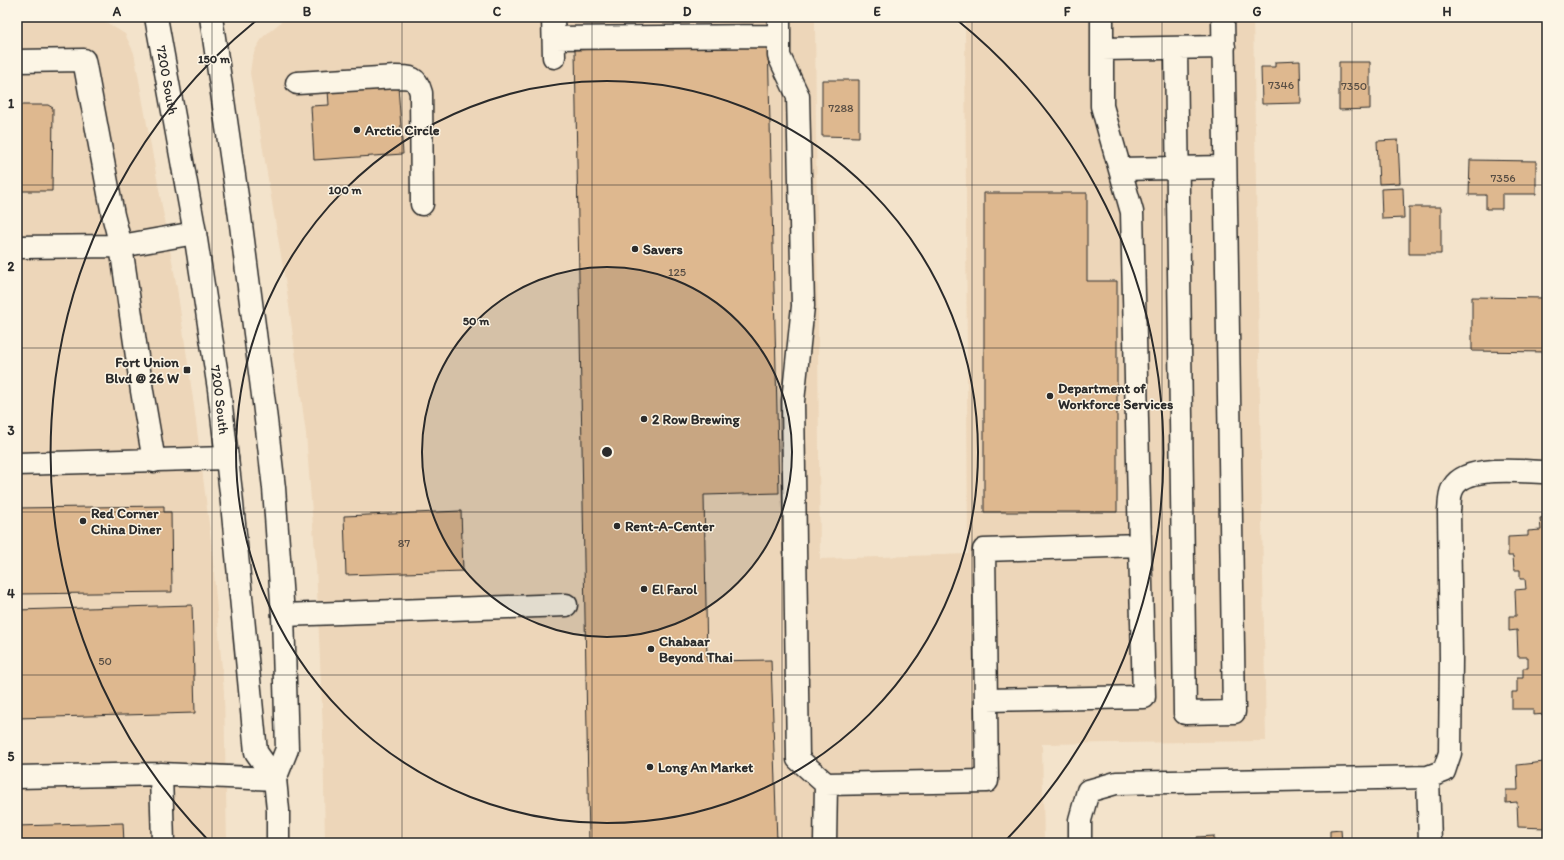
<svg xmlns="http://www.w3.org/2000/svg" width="1564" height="860" font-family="Itim,sans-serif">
	<rect width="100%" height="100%" fill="#f3e3cb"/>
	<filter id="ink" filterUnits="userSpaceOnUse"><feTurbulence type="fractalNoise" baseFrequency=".025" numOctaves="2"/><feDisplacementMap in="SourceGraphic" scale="8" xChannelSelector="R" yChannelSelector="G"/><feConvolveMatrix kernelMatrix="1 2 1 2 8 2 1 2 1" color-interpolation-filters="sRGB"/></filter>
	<g filter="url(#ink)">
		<path fill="#edd6b9" d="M17,17H98L125,34L134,53L177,288L194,406L211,540L224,692L227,843H17Z
			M305,17H815L820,559L968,554L965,17H1253L1266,741L1042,744L1044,843H325L323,732L316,565L306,434L287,291L250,73L252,59L255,50L263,37L282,21Z"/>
		<path fill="#deb88f" stroke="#2b2b2b" d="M768,41L779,493L704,495L707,661L771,660L777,843H589L575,50Z
			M1300,61L1301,103L1262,104L1261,67H1275V62Z
			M1339,62H1370V109L1339,110Z
			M822,80H859V137L822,136Z
			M398,86L403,154L314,160L311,106L329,105L328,90Z
			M17,105H48L53,108L52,191H17Z
			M1398,140L1400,183L1379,184L1377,141Z
			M1470,160L1536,161V194H1502V209H1486V195H1469Z
			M1403,188L1404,218L1382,219L1381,189Z
			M984,193H1087V281H1117V512H984Z
			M1409,207H1441V254H1409Z
			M1472,297L1547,298V352L1472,351Z
			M164,506V512H171L172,592L17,594V508Z
			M461,511L463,571L346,575L344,516Z
			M1547,517V727H1546V714L1533,715V709H1512V692H1517V678H1523V668H1528V657H1518L1517,630L1509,631V616H1516L1515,590L1526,589L1525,579H1520V570H1514L1513,556H1508V537L1528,536V531L1541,530L1540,518Z
			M192,605L195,713L17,718V610Z
			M1544,762V772H1547L1546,828L1518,827L1517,802L1506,803V790H1518L1517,765Z
			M123,823L124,843H17V826Z
			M1341,830L1342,843H1354H1330V831Z
			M1214,836V843H1197V837Z"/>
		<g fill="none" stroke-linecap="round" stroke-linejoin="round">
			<g stroke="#2b2b2b" stroke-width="25">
				<path id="minor" d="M553,17L554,57
					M779,17V56L798,96L803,306L793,401L798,759L826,784L825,843
					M554,38L779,36
					M1176,48L1185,713L1234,712L1223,17
					M1102,49L1224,47
					M17,61L84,60L113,215L121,246L142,391L154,461
					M297,83L396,77C411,77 417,77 421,93L422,204
					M1120,169L1225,167
					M17,247L121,246L195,233
					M17,464L227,458
					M283,615L566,605
					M986,700L1144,697L1140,545
					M161,774L163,843
					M17,777L161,774L275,779
					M1428,777L1430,843
					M826,784L987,781L984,550L1140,545L1132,212L1102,106V17
					M1080,843V820L1088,791L1116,783L1428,777L1444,771L1450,753L1451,658L1449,511C1450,505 1449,496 1452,490C1462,463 1524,472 1547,472"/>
			</g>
			<g stroke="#2b2b2b" stroke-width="25">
				<g id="major">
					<path id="s1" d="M156,17L195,233L219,389L231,493L256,752L275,779"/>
					<path d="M211,17L240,217L264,403L274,488L283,615L287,749L275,779L278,810V843"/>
				</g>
			</g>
			<use href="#minor" stroke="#fcf5e5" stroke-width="22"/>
			<use href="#major" stroke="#fcf5e5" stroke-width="22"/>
		</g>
	</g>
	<path fill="none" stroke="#2b2b2b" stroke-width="1" stroke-opacity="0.55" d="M212,17V843M402,17V843M592,17V843M782,17V843M972,17V843M1162,17V843M1352,17V843M17,185H1547M17,348H1547M17,512H1547M17,675H1547"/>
	<circle cx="607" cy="452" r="185" fill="#2b2b2b" fill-opacity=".12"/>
	<g fill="none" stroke="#2b2b2b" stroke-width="2">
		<circle cx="607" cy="452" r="185"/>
		<circle cx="607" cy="452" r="371"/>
		<path d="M210 842A556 556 0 0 1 257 20M957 20A556 556 0 0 1 1004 842"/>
	</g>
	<g fill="#2b2b2b" stroke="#fcf5e5" stroke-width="1.5">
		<circle cx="357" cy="130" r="4"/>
		<circle cx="635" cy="249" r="4"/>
		<rect x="183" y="366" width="8" height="8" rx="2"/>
		<circle cx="1050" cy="396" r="4"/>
		<circle cx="644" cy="419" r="4"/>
		<circle cx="83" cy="521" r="4"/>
		<circle cx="617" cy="526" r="4"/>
		<circle cx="644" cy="589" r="4"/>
		<circle cx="651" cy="649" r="4"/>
		<circle cx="650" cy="767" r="4"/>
	</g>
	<g text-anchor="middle" stroke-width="3" stroke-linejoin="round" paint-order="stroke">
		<g font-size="12" fill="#584e44">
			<text x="1281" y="89">7346</text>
			<text x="1354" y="90">7350</text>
			<text x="841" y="112">7288</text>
			<text x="1503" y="182">7356</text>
			<text x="677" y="276">125</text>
			<text x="404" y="547">87</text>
			<text x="105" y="665">50</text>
		</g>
		<g font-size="14" fill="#2b2b2b" stroke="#fcf5e5">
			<text dy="5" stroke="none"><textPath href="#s1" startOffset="64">7200 South</textPath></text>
			<text dy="5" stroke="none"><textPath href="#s1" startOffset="388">7200 South</textPath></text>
		</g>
		<g font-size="14" font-weight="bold" fill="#2b2b2b" stroke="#fcf5e5" text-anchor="start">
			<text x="365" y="135">Arctic Circle</text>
			<text x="643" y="254">Savers</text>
			<text x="179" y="367" text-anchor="end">Fort Union<tspan x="179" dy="16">Blvd @ 26 W</tspan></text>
			<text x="1058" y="393">Department of<tspan x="1058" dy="16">Workforce Services</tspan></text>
			<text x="652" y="424">2 Row Brewing</text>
			<text x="91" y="518">Red Corner<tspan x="91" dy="16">China Diner</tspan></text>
			<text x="625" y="531">Rent-A-Center</text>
			<text x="652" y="594">El Farol</text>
			<text x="659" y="646">Chabaar<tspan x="659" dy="16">Beyond Thai</tspan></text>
			<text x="658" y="772">Long An Market</text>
		</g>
	</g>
	<circle cx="607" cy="452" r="6" fill="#2b2b2b" stroke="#fcf5e5" stroke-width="2"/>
	<g font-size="12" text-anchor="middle" font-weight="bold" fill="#2b2b2b" stroke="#fcf5e5" stroke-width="3" stroke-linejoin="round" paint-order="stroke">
		<text x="214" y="63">150 m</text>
		<text x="345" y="194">100 m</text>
		<text x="476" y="325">50 m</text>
	</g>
	<rect width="1564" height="860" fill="none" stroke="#fcf5e5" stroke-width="44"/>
	<rect x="22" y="22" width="1520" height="816" fill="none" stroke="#2b2b2b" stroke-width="1.5"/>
	<g font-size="13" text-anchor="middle" font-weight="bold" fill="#2b2b2b">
		<text x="117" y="16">A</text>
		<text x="307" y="16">B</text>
		<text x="497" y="16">C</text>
		<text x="687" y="16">D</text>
		<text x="877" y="16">E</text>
		<text x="1067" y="16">F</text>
		<text x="1257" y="16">G</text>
		<text x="1447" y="16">H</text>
		<text x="11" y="108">1</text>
		<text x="11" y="271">2</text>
		<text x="11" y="435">3</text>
		<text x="11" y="598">4</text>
		<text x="11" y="761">5</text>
	</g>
</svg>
